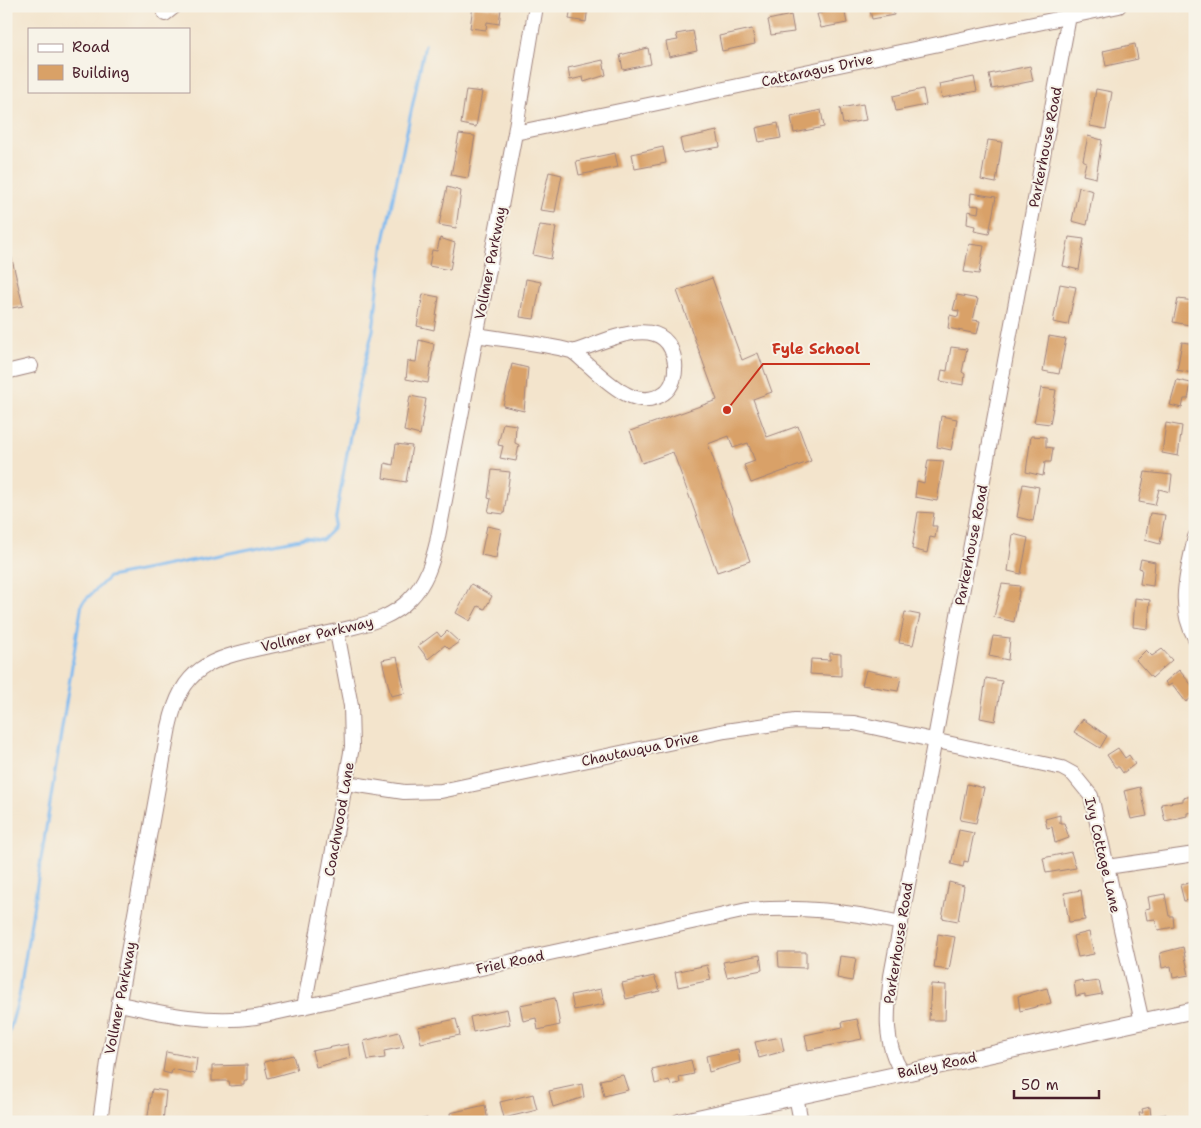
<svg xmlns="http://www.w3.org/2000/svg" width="1201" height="1128" font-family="'Shantell Sans',sans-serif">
	<rect width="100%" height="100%" fill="#f7f3e8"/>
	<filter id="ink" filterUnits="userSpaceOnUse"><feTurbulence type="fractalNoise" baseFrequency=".02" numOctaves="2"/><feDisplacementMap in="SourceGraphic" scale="10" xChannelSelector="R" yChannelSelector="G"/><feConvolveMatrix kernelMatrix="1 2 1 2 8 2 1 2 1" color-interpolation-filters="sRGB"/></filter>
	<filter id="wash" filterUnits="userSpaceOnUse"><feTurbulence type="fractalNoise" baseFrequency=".0096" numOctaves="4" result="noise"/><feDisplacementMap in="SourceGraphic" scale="20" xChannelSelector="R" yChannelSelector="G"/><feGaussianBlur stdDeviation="1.12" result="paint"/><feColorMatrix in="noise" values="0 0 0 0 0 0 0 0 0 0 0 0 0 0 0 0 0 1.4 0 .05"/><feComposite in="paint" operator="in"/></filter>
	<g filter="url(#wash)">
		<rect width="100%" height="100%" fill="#f3e4cc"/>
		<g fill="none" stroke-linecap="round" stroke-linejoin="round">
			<path stroke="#7ebaf0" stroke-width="3" d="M6,1043L19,997L82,603L109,577L305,538L322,540L334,528L358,390L373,330L384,241L425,45"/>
		</g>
		<g id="blocks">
			<path fill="#d9a167" d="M473,6L501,9L499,24L487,22L486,30L470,28Z
				M571,6H588L586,22L569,19Z
				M869,6H892L894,15L872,19Z
				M844,8L847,23L821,28L817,14Z
				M791,15L794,32L771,35L768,20Z
				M752,29L755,44L722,51L719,36Z
				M693,31L697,51L669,57L666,42L678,40L676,34Z
				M1135,44L1138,59L1106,66L1103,51Z
				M648,48L651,64L623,70L620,55Z
				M603,60L606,75L584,82L583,77L570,80L568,68Z
				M1030,66L1033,81L992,89L989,74Z
				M974,77L977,91L942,98L939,84Z
				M923,89L926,105L896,111L893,96Z
				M1096,89L1112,92L1106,129L1090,126Z
				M466,90L482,92L476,127L461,124Z
				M863,104L866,120L843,124L840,108Z
				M821,110L824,127L794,133L791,117Z
				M778,123L781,138L759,142L756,128Z
				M717,131L720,147L683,153L680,139Z
				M459,134L475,136L468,178L451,175Z
				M1088,136L1102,140L1096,178L1083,175L1086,162L1083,160Z
				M988,140L1002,142L996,183L981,180Z
				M663,147L666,163L635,169L632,154Z
				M615,153L618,167L579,175L576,161Z
				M549,172L562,175L555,212L540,210Z
				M447,187L461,191L456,228L439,225Z
				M1079,187L1093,191L1087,225L1072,221Z
				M971,193L996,197L989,234L974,231L975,226L967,224L968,211L978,213L979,206L970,205Z
				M540,225L556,227L551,259L533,255Z
				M6,234L23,306L6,309Z
				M1069,237L1084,239L1079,270L1063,266Z
				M440,238L455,243L450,270L429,266L432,250L437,251Z
				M969,244L984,246L979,274L964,272Z
				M712,278L742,360L758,353L772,392L753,399L767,437L798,426L811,461L751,483L744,465L755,461L748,443L733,448L729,436L708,444L750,561L717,572L673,452L642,463L630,431L717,400L677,291Z
				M526,279L541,282L534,319L520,317Z
				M1060,284L1076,287L1068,325L1053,322Z
				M423,294L439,297L434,330L417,326Z
				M957,295L978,299L973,320L980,321L977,334L948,328L950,315L958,317L959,311L953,310Z
				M1178,299L1195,301V317H1190L1189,325L1173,322Z
				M1049,336L1066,339L1059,374L1043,371Z
				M419,340L434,344L428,383L406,379L408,361L416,362Z
				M1182,342L1195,344L1192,373L1177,370Z
				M951,347L967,349L962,372L965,374L964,385L940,381L942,370L947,371Z
				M512,364L528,368L524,411L503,406Z
				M1177,380L1191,383L1188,399H1184L1182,408L1170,405Z
				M1041,388L1056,390L1050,424L1034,422Z
				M410,396L426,399L420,435L404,431Z
				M941,416L957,419L951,450L937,447Z
				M503,423L516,425L515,443L519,445L516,461L500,458L503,446L498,445Z
				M1166,423L1182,426L1178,456L1162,453Z
				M1031,436L1046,437V447L1053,448L1051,462H1045L1043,476L1026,472Z
				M396,444L412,446L406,482L383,478L385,463L393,465Z
				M928,460L944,461L937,501L915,497L917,481L924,483Z
				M492,470L510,472L504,514L488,512L491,499L488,498Z
				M1145,472L1172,475L1170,492L1159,489L1155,505L1139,502Z
				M1023,484L1039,487L1033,521L1017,517Z
				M918,512L934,513L932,526H937L935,538L930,537L927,553L912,549Z
				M1150,513L1165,515L1160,544L1145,540Z
				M487,526L501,529L496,558L481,555Z
				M1013,534L1028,538L1021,574L1008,571Z
				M1141,559L1155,562L1153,586L1140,584L1142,569L1139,568Z
				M471,584L492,596L485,609L478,606L470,621L456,613Z
				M1002,584L1020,586L1014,622L994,617Z
				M1135,598L1150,600L1148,629L1133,627Z
				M905,612L920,615L913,645L899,643Z
				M447,631L459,642L449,649L445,645L428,659L418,646L437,632L441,637Z
				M993,636L1010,638L1008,660L989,656Z
				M1162,649L1172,660L1152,678L1136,660L1146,650L1152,656Z
				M830,653L841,654V676L810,674L811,659L830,660Z
				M397,657L405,693L391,696L382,660Z
				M866,670L901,677L898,691L862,685Z
				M1179,670L1195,689V695L1186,702L1172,684L1168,686L1165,682Z
				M986,678L1002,681L995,721L980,718Z
				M1083,719L1107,736L1100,748L1074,732Z
				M1118,748L1125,758L1129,755L1135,764L1123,773L1119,767H1115L1107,755Z
				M967,784L984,788L976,823L960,820Z
				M1140,787L1147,816L1131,819L1124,791Z
				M1192,796L1194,812L1187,813V816L1165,821L1161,804L1183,801V798Z
				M1060,815V823H1064L1069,838L1055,843L1052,827L1047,828L1045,819Z
				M959,830L974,833L968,862L964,861L963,867L951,864Z
				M1071,852L1076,868L1046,873L1043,858Z
				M949,882L964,886L958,921L942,918Z
				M1194,882L1195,899L1184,901L1180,885Z
				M1081,890L1085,920L1069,922L1064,893Z
				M1165,894L1169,916H1173L1174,927L1158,930L1155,919L1147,920L1145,909L1150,908L1148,897Z
				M1089,932L1094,954L1078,957L1073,936Z
				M938,934L955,937L949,970L934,968Z
				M1183,947L1189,975L1173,978L1171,966L1162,968L1160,953Z
				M778,952H806V968L779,967Z
				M760,955L762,970L727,977L723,962Z
				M840,956L856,958L852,981L837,978Z
				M707,965L711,980L678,987L675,972Z
				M654,976L660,991L626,999L622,983Z
				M1082,980L1083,983L1099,981L1102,994L1085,997V994L1076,996L1074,982Z
				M931,984L946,985L945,1020H929Z
				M1047,988L1051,1003L1020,1011L1018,996Z
				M601,989L605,1004L574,1010L571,995Z
				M555,998L560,1025L538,1030L536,1018L523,1021L520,1005Z
				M507,1009L510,1024L473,1032L470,1017Z
				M456,1019L460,1035L421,1043L418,1027Z
				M857,1019L862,1039L808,1050L805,1035L843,1027L842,1022Z
				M399,1032L404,1047L384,1051L385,1058L368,1060L364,1041Z
				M781,1037L784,1051L759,1058L755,1042Z
				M348,1044L350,1058L316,1067L312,1051Z
				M738,1049L740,1063L709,1072L706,1056Z
				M166,1052L197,1058L195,1074L172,1069L171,1074L163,1072Z
				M293,1055L297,1070L268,1078L264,1062Z
				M691,1060L694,1074L679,1077L680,1083L671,1085L669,1080L655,1084L652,1069Z
				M247,1065V1081H244V1085L230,1086L229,1081H212V1066Z
				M623,1075L628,1090L604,1096L600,1080Z
				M582,1084L584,1097L553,1107L549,1091Z
				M152,1089L166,1091L163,1122H147Z
				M533,1094L537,1110L504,1118L500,1102Z
				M485,1105L488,1121L451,1122L450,1113Z
				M1150,1107L1151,1117L1166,1114V1116H1171L1172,1122H1127L1140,1118L1139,1113H1143L1142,1109Z
				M427,1118L428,1122H415V1121Z"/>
		</g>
	</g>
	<g filter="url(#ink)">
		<use href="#blocks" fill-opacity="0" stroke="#9e827c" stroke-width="1"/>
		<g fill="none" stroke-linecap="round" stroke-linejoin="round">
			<g stroke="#9e827c" stroke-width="16">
				<path id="minor" d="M165,14L175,6
					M515,133L1119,6
					M477,335C506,340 542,343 571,351C576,353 581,359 586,363C606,380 636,413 664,393C673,387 676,374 675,363C667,307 603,343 573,352
					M6,372L31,366
					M1195,537C1188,572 1176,605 1195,638
					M346,783L404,792L441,791L725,731L795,721L854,723L1062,768L1073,774L1091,796L1142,1022
					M1107,867L1195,854
					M120,1004C165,1014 209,1024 256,1017L747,910C804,906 846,911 901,923
					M304,1007L352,747L351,706L337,632
					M902,1072C883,1043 887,1010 891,976L1069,16
					M796,1096L801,1122
					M100,1122L108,1062L169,727C182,667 209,659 265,647C293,641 322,635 350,628C371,623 394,616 410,599C426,583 432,563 437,542L515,133L536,6"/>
			</g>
			<g stroke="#9e827c" stroke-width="18">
				<path id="tertiary" d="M679,1122L1195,1010"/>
			</g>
			<use href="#minor" stroke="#fff" stroke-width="14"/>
			<use href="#tertiary" stroke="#fff" stroke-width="16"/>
		</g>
	</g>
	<g text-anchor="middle" stroke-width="4" stroke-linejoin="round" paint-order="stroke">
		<g font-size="14" fill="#4a1f2b" stroke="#f7f3e8">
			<text transform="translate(817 70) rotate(-12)" y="5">Cattaragus Drive</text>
			<text transform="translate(1045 147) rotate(-79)" y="5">Parkerhouse Road</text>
			<text transform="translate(490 263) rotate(-79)" y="5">Vollmer Parkway</text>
			<text transform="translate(971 545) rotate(-79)" y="5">Parkerhouse Road</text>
			<text transform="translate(317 634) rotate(-13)" y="5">Vollmer Parkway</text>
			<text transform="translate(640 749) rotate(-12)" y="5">Chautauqua Drive</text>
			<text transform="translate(339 819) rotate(-80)" y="5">Coachwood Lane</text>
			<text transform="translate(1103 855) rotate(77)" y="5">Ivy Cottage Lane</text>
			<text transform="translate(898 943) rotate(-81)" y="5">Parkerhouse Road</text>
			<text transform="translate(510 962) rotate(-12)" y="5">Friel Road</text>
			<text transform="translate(120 998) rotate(-79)" y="5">Vollmer Parkway</text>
			<text transform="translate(937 1065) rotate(-12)" y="5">Bailey Road</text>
		</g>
	</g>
	<path fill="none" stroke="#c8321e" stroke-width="2" d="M727 410L763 364H870"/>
	<circle fill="#c8321e" stroke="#f7f3e8" stroke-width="2" cx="727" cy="410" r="5"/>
	<g font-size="15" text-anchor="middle" font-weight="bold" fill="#c8321e" stroke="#f7f3e8" stroke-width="4" stroke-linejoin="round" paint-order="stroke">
		<text x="816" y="354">Fyle School</text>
	</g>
	<rect width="1201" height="1128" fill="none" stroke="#f7f3e8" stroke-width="25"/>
	<rect x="28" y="28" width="162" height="65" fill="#f7f3e8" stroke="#b29e9c"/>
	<rect x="38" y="44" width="25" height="8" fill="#ffffff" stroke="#b29e9c"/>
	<text x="72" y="52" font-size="15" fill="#4a1f2b">Road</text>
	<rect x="38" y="65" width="25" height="15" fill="#d9a167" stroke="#b29e9c"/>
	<text x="72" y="78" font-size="15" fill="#4a1f2b">Building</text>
	<path d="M1014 1090v8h85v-8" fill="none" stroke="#4a1f2b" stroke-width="2.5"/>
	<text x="1021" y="1090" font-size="15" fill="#4a1f2b" stroke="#f7f3e8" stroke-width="4" paint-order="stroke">50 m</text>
</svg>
